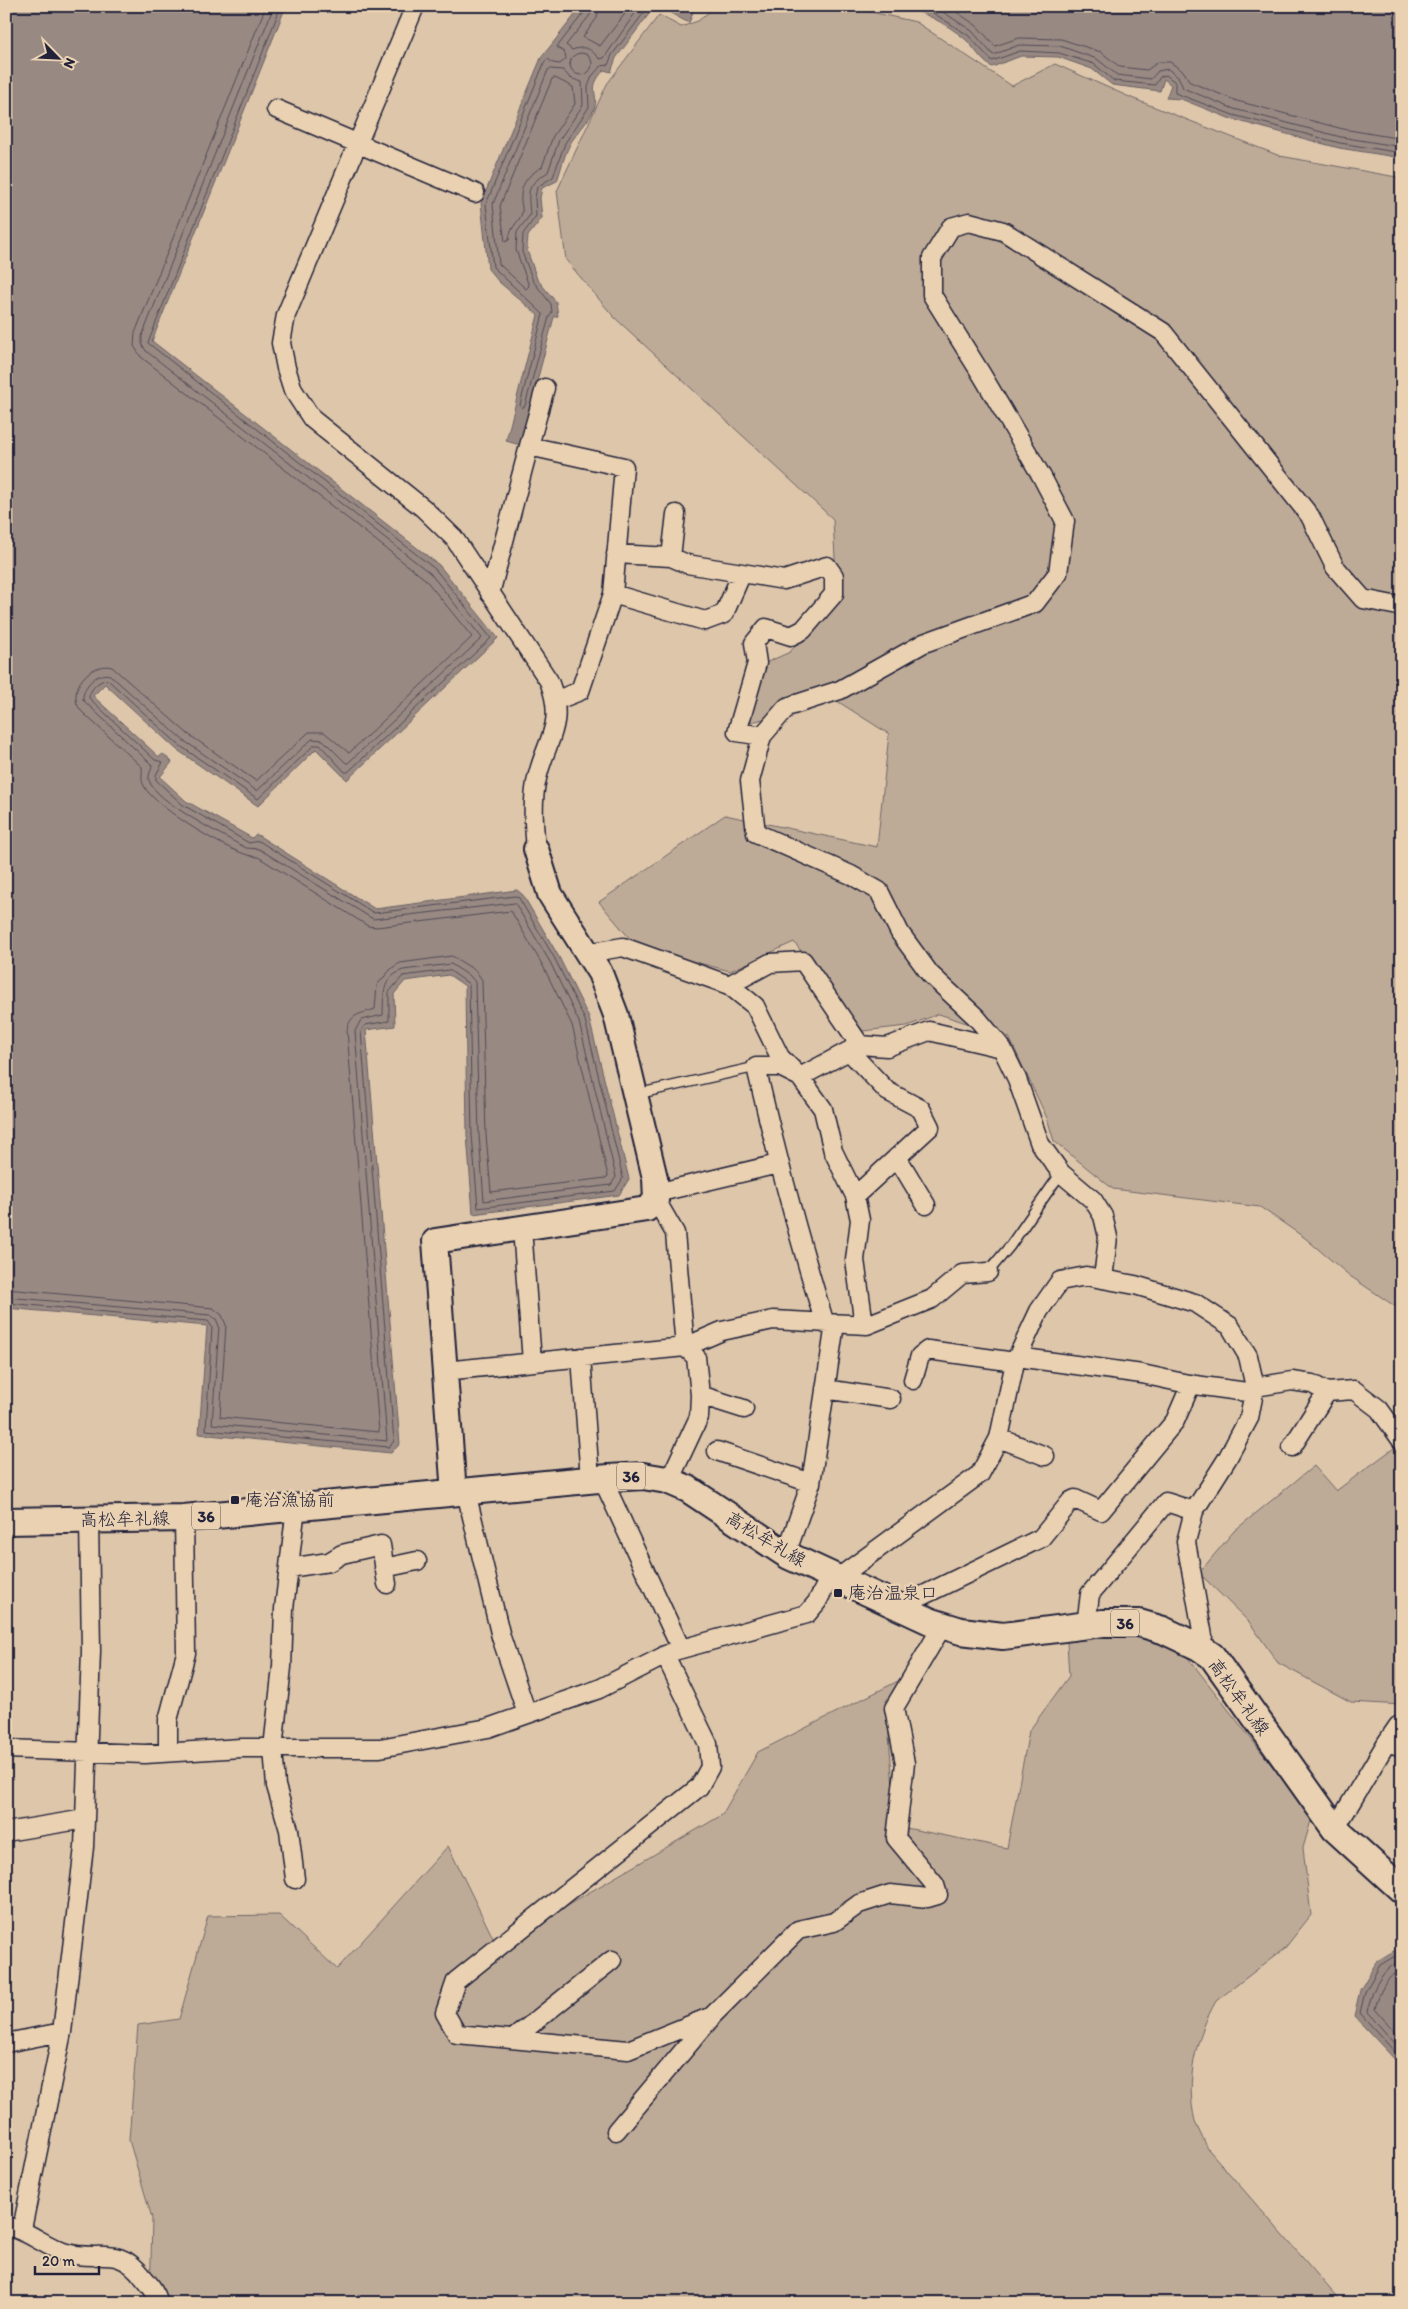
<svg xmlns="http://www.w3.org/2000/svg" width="1408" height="2309" font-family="Itim,'Klee One',sans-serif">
	<rect width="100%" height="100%" fill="#ddc6aa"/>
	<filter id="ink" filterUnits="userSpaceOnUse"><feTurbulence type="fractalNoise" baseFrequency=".02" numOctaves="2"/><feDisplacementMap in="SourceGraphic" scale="10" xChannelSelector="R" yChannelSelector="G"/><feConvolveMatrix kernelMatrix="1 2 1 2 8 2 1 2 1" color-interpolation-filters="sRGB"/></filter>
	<g filter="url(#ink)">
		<path fill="#beab97" stroke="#706669" d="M716,6H844L916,22L1012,86L1055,64L1134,99L1280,156L1402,178V1311L1350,1276L1305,1238L1260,1207L1113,1189L1054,1141L1047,1118L1009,1037L939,1014L907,1026L863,1031L794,942L730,971L637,947L599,902L725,815L877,847L889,734L837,701L743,724L761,665L790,652L837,597L833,519L614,317L566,260L557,191L607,84L659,15L681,27L698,21Z
			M1402,1442V1705L1351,1702L1278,1663L1250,1623L1199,1573L1234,1531L1314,1466L1336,1491Z
			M1135,1633L1178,1645L1312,1817L1303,1848L1311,1915L1285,1948L1216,2001C1196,2036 1185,2081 1195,2121C1198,2130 1204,2140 1208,2149L1342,2303H150L152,2218L129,2140L138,2025L179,2019L208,1916L279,1915L337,1969L448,1846L497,1946L722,1815L758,1752L906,1677L887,1710L896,1826L1007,1848L1029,1731L1069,1676L1067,1642Z"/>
		<path fill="#988982" stroke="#696066" d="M6,6H286L152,341L439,565L498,638L347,780L316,749L258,806L176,749L105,684L93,696L159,757L163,754L172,762L160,777L186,801L252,838L256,834L375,909L517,890L523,895L559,957L589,1018L629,1179L619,1195L473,1214L467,1135L465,986L449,975L405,981L394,994L395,1026L366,1030L400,1444L391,1453L199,1434L207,1326L6,1308Z
			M582,6H695L689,23L661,8L652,10L616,58L611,72L604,70C586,90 600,92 594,109C588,123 577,132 570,144C564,155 561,170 557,181L542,188L540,198L542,218L528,236L527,250L537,279L556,302L558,316L554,317L520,445L506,441L538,315L499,282L488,269L481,203L541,58Z
			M898,6H1402V158L1339,148L1231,119L1181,99L1166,98L1171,85L1164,79L1160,91L1112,85L1092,69L1058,57L1021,56L992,67C980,60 975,48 965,39C946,23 922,11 898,6Z
			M1402,1946V2065H1400L1354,2016L1360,1990L1377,1961Z"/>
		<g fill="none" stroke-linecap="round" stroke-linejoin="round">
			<path stroke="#514b57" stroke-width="1" d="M586,6L585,11L557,47L565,53L566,59L560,64L553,63L548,59L545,61L486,204L493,267L543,314L520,405L522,408L525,406L549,317L552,312L551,304L533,281L522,252L523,234L536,216L535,198L537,187L553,177L565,143L589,107L588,87L592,76L601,66L608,65L612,55L649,6
				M592,6L590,15L566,45L572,50C587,45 590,49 600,59L604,58L640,6
				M599,6L597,18L583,37L600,46L631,6
				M922,6L968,35L992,61L1020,51L1059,53L1094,64L1114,81L1155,85L1160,77L1166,75L1175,82V93L1233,115L1340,143L1402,153
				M934,6L972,31L993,55L1019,45L1060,46L1097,59L1117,75L1151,79L1158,71L1168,69L1179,78L1183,88L1234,109L1341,137L1402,147
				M948,6L977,26L995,46L1019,38L1061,39L1101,52L1120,67L1147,70L1158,62H1170L1184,72L1190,82L1237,101L1343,129L1402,139
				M570 64a11 11 0 1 1 22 0a11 11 0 1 1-22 0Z
				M551,69L563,70L570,78L582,82L583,105L559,140L548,172C526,186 528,189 530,215L517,232L516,250L529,286L526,289L499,264L493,204L548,70Z
				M555,78L573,87L575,104L553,136L542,167C528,175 520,184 521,201C521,204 523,209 522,213C519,223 510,226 509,240L505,242L500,206L552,79Z
				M6,1289L213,1308L222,1315L226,1325L220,1417L379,1432L347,1030C350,1013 362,1014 375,1009L377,985L392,968L400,963L452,956L476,971L482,980L486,1135L491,1192L606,1178L608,1176L572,1025L543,966L511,911L377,927L368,926L258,857C235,857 154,807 144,786C140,779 143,773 142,767L81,711C65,691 90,661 112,667L188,734L256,781L309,732H324L349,753L472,637L425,579L141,357L134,346L135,333L266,6
				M6,1297L210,1315L216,1319L219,1326L212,1424L387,1441L355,1031L361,1020L383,1015C384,997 380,979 403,970L451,964L471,977L475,982L479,1135L484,1201L611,1185L616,1177L579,1022L550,962L515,903L373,919L259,849L246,848C226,837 154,801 149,780C148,774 152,770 152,765L83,700C82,687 97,671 110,675L183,740L257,791L312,739L323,740L346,763H348L482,638L430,573L146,351L142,344V336L274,6
				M6,1303L208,1321L212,1327L206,1430L389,1447L394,1441L361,1031L365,1025L389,1021V992L403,976L449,970L469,984L472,1135L478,1208L615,1191L623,1178L585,1020L555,959L519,898L515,896L374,913L259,841L249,843L183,805L156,780V775L163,762L155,760L89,698C89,690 99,679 108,680L179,745L258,799L314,745H320L345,772H348L491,638L435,569L148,343L281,6
				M1402,1952L1380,1965L1365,1992L1360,2013L1402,2060
				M1402,1959C1380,1972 1373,1987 1367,2012L1402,2051
				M1402,1968C1386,1977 1379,1992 1375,2009L1402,2040"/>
			<g stroke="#22223b" stroke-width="12">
				<path id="lane" d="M637,1094L756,1067
					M988,1272L1010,1246L1061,1173"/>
			</g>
			<g stroke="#22223b" stroke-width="21">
				<path id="street" d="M415,6L286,315L281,343L286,368L293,390L312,419L423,508L454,538L549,681C567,727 544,741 536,783C532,805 534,827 536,849
					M276,109L475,193
					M529,446L545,388
					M671,557L676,514
					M742,573L784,580L827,566L834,576V594L803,630L791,636L766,628L754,643L757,663L737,732L762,736L750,781L756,833L851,875L879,891L900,933L930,974L976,1017L1002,1048L1017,1079L1040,1144L1061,1173L1093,1200L1103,1216L1108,1237L1103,1279
					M490,594L529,446L624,467L613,594L580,691L557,700
					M613,594L705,621L724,614L742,573L687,564L671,557L616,554
					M762,736L787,707L840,690L924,643L1035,603L1058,573L1065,521L1042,477L982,375L932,295V258L951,227L969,222L1003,231L1163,332L1310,516L1335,567L1363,599L1398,606L1402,604
					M587,953L623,947L729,985L770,963L803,961L860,1045L887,1047L929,1031L1002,1048
					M729,985L755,1006L780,1057L800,1077L823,1109L833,1151L855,1196L860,1220L855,1260L864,1325
					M849,1051L887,1091L921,1109L930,1127L855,1196
					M897,1157L926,1205
					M656,1193L778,1164
					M656,1200L675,1233L685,1347L722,1331L773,1320L867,1325L932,1299L962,1274L988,1272
					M522,1228L532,1362
					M825,1324C799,1239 776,1154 756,1067H780L800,1077L860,1045
					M581,1357L590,1479
					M1017,1357L1142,1374L1188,1384L1254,1393
					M444,1371L685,1347L696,1357L700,1395L744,1409
					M913,1380L920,1356L928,1350L1015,1362
					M1255,1387L1292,1381L1312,1384L1327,1392L1354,1390L1379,1409L1402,1441
					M825,1389L891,1399
					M999,1438L1045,1456
					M1292,1447L1327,1392
					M717,1451L811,1483
					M602,1478L681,1649
					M669,1481L699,1417L700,1395
					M466,1492L501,1637L527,1714
					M786,1554L811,1483L835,1324
					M289,1568L329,1562L342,1554L381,1545L387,1584
					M384,1568L417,1561
					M838,1578L980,1474L999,1438L1015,1362L1039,1311L1060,1281L1086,1276L1135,1285L1195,1303L1230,1326L1248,1356L1255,1387L1249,1418L1227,1459L1194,1511L1186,1542L1203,1636L1199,1647
					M899,1607L1041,1538L1071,1501L1075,1499L1101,1511L1175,1421L1191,1384
					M1086,1625L1090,1594L1166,1502L1194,1511
					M665,1655L708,1744L710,1767L699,1787L456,1981L445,2013L457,2034L628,2050L712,2016L798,1930L834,1922L859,1904L890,1894L928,1898L938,1895L935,1885L896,1838L905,1763L894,1708L943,1625
					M1387,1742L1398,1726H1402
					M6,1749L145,1754L241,1748H380L488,1728L599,1689L674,1651L807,1614L817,1602L831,1575
					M168,1752V1720L186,1653L184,1518
					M1335,1829L1387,1742L1402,1747
					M6,1832L85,1819
					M295,1879L289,1830L276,1786L273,1748L282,1667L284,1609L296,1507
					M513,2039L612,1960
					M6,2043L62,2032
					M616,2131L710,2019
					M6,2226C28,2230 44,2246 66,2253C99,2262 118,2244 143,2277C150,2285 156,2292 159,2303
					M22,2229L62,2032L84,1847L91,1651L89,1519"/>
			</g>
			<g stroke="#22223b" stroke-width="28">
				<path id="secondary" d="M454,1493L435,1241L647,1209L656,1200L655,1178L616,1015L600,973L550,894L536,849"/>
			</g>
			<g stroke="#22223b" stroke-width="30">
				<path id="primary" d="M6,1521L184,1518L609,1478L643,1476L667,1480L688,1489L789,1556L932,1622L961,1631L1003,1636L1103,1623H1139L1163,1630L1199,1647L1212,1656L1335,1829L1402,1890"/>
			</g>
			<use href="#lane" stroke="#e9d1b1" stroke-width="9"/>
			<use href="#street" stroke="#e9d1b1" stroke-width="18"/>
			<use href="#secondary" stroke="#e9d1b1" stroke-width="24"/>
			<use href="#primary" stroke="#e9d1b1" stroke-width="26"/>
		</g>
	</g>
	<g fill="#22223b" stroke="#e9d1b1" stroke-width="2">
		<rect x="230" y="1495" width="10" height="10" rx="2.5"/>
		<rect x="833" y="1588" width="10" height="10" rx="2.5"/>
	</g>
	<g text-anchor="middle" stroke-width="5" stroke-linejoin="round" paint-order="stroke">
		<g fill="#e9d1b1" stroke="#5e565e" stroke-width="1">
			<rect x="617" y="1462.5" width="28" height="27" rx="4"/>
			<rect x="192" y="1502.5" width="28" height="27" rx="4"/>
			<rect x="1111" y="1609.5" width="28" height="27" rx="4"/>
		</g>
		<g font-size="16" font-weight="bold" fill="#22223b">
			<text x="631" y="1482">36</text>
			<text x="206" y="1522">36</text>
			<text x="1125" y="1629">36</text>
		</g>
		<g font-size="18" fill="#22223b" stroke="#e9d1b1" text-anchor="start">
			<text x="245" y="1506">庵治漁協前</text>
			<text x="848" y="1599">庵治温泉口</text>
		</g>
		<g font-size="18" fill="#22223b" stroke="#e9d1b1">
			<text transform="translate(125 1519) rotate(-1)" y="6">高松牟礼線</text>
			<text transform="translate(766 1539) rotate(31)" y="6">高松牟礼線</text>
			<text transform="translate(1239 1697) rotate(54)" y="6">高松牟礼線</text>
		</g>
	</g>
	<rect width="1408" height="2309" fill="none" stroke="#e9d1b1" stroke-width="25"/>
	<rect x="12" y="12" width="1383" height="2284" fill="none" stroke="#22223b" stroke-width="2" filter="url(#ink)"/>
	<g transform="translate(58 58) rotate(114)" stroke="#e9d1b1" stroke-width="4" paint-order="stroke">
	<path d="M0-4L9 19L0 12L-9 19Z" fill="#22223b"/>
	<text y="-8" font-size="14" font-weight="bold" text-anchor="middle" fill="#22223b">N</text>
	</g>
	<path d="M35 2266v8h64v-8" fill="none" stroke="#22223b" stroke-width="2.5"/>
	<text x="42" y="2266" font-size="15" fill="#22223b" stroke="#e9d1b1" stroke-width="4" paint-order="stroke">20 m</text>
</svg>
